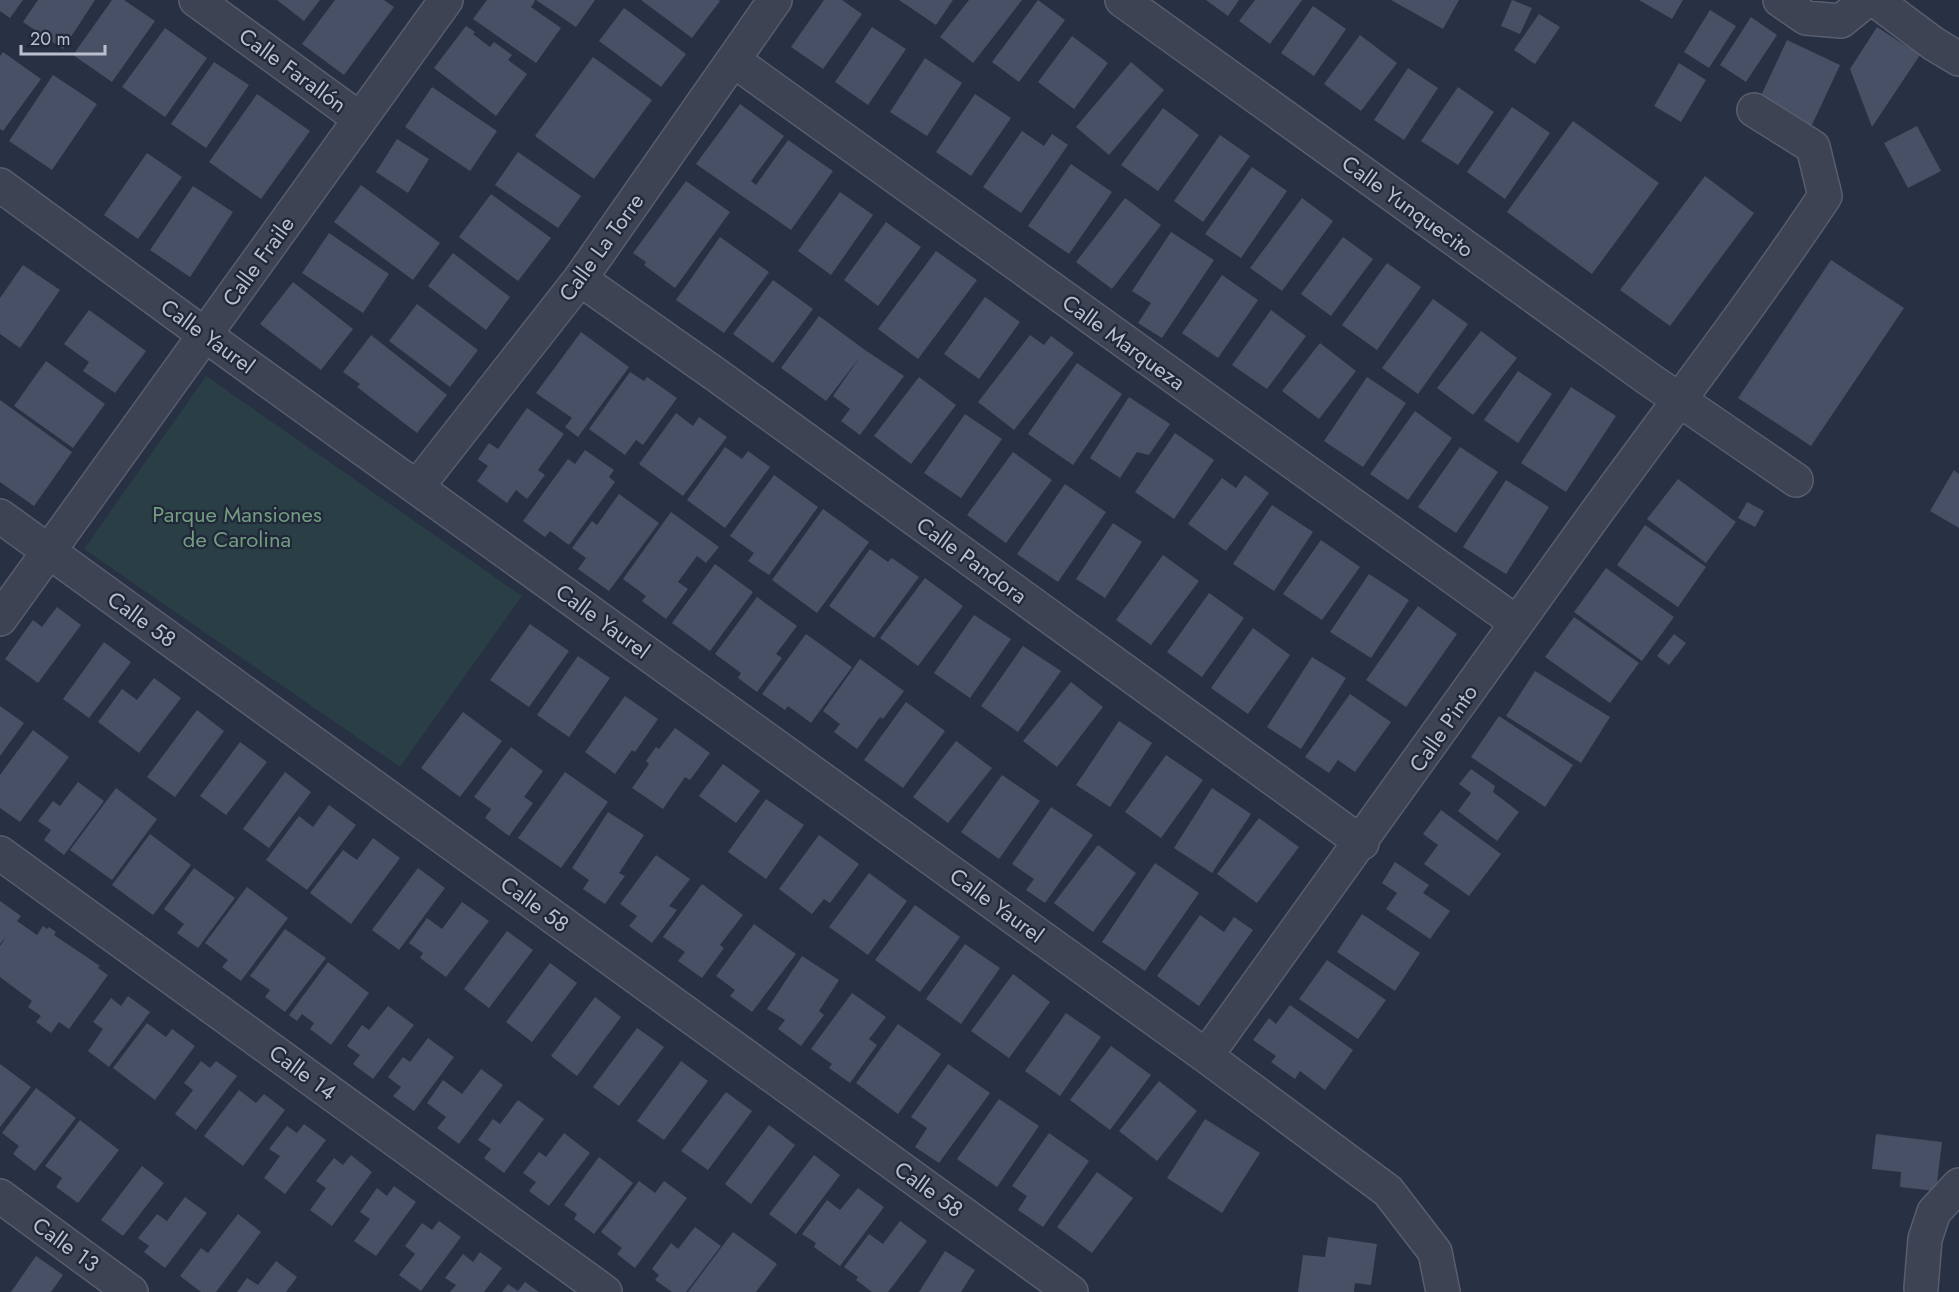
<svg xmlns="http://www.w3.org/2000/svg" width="1959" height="1292" font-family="Jost,sans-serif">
	<rect width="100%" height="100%" fill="#283044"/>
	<path fill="#2a3e45" d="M206,376L522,596L400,767L84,549Z"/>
	<path fill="#475065" d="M0,0H23L10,18L0,11Z
		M38,0H95L63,49L23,22Z
		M112,0H124L155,21L112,82L73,55Z
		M277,0H320L304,21Z
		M335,0H384L394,7L344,75L302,44Z
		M487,0H534L535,1L531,7L561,28L536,63L473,19Z
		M536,0H595L576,27Z
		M641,0H718L720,1L692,38Z
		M824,0H842L862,14L823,69L791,47Z
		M899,0H953L936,25Z
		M969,0H1022L973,63L940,37Z
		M1038,0L1065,20L1019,82L992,62Z
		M1206,0H1239L1228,16Z
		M1255,0H1302L1270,44L1239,21Z
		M1391,0H1459L1443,29Z
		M1512,0L1532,8L1520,34L1501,26Z
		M1639,0H1683L1672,19Z
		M1313,6L1346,29L1314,76L1281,53Z
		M624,8L686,54L661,87L599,41Z
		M1710,10L1736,26L1709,68L1684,52Z
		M1539,14L1560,27L1535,64L1514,50Z
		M1751,17L1777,35L1746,82L1720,65Z
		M466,26L475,32L473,34L490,47L494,42L512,55L508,60L527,74L496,116L434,68Z
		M872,27L906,49L868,105L835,82Z
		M1877,27L1920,55L1872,127L1850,69Z
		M165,28L207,58L165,117L122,87Z
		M1360,35L1397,63L1361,111L1324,84Z
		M1072,36L1108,63L1074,109L1038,82Z
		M1787,40L1840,65L1811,127L1758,102Z
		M3,52L41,79L3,131L0,129V56Z
		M593,57L652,100L594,179L535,136Z
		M925,58L962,83L927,136L890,112Z
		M214,62L249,85L206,148L171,124Z
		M1131,62L1164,90L1109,155L1076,127Z
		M1679,63L1706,80L1681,122L1654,106Z
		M1408,68L1438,88L1404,140L1374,120Z
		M53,75L97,104L52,170L9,141Z
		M432,87L497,131L470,171L405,127Z
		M1458,87L1494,112L1458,165L1421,141Z
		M257,94L310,131L261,199L209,162Z
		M975,94L1011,118L971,176L936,152Z
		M740,104L784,136L751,181L756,185L788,140L833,171L791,230L696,164Z
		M1512,107L1550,133L1505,199L1467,172Z
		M1163,108L1199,135L1158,191L1121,165Z
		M1573,121L1659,183L1592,274L1507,212Z
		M1917,126L1941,171L1908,188L1884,143Z
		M1022,131L1044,146L1052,134L1068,145L1021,213L983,187Z
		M1220,135L1250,156L1203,222L1174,201Z
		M397,139L429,159L408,193L376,172Z
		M518,152L581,196L558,228L495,185Z
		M147,153L182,177L138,239L104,215Z
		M1071,164L1112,192L1069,254L1028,226Z
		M1252,167L1287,191L1241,258L1205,234Z
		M1705,176L1754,213L1670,326L1620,290Z
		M686,181L730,212L675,288L644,265L646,262L633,253Z
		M361,185L440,243L413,280L334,222Z
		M193,186L233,212L190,277L150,250Z
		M840,192L873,215L831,275L798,251Z
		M491,194L551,238L518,281L459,237Z
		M1125,198L1161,225L1112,289L1076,262Z
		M1302,198L1333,221L1282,291L1250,268Z
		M886,222L921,247L878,306L844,280Z
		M1171,232L1214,260L1162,338L1138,323L1151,303L1132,291Z
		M329,233L389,274L363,313L302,273Z
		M720,237L769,272L724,333L676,300Z
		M1343,237L1373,259L1331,316L1301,294Z
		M936,251L977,280L918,359L878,329Z
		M453,253L510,297L486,330L428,286Z
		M1831,260L1904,308L1811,446L1738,398Z
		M1387,263L1421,287L1377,350L1342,325Z
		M23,265L60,290L20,348L0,334V298Z
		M1222,275L1258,300L1218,358L1182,333Z
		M773,280L813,309L773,363L733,334Z
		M293,282L353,329L321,370L260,324Z
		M985,297L1020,322L979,379L944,354Z
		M1433,299L1468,324L1418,394L1382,368Z
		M417,304L478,350L450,387L389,341Z
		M89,310L146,351L115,393L83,371L89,362L64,344Z
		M1271,310L1306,336L1267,389L1232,365Z
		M819,316L865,350L904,376L860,435L841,421L850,409L833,396L860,357L826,401L781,368Z
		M1481,331L1517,358L1473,415L1437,388Z
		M581,332L629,367L578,437L565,427L572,418L536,393Z
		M371,335L447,395L417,433L357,387L360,384L343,372Z
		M1030,335L1044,345L1051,336L1074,353L1014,430L978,402Z
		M1320,343L1356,371L1319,419L1282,391Z
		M46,361L105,404L73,448L14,406Z
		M1077,363L1122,394L1073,465L1028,434Z
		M1518,371L1552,394L1518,443L1484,420Z
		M630,372L644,381L647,377L677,398L643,445L636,440L625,455L589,429Z
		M919,377L956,405L911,464L874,436Z
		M1367,377L1406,403L1363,467L1324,441Z
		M1571,387L1616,416L1566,492L1521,463Z
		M1129,397L1170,424L1149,455L1137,452L1120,478L1090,458Z
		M0,400L72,452L34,506L0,482Z
		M527,408L564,434L538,470L545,475L527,499L516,490L507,503L477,481L488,466L478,459L489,443L498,449Z
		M1415,411L1452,438L1408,500L1370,474Z
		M676,413L693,426L699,417L727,437L683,496L639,464Z
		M965,414L1002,439L961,498L924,473Z
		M1175,433L1214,460L1174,519L1135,492Z
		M725,447L742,459L748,451L770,467L725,528L687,500Z
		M1460,447L1498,472L1456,533L1418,507Z
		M585,450L614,470L609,477L615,482L569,545L550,531L545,537L523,521L568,459L575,464Z
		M1013,452L1052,480L1006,543L967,515Z
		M1954,470L1959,474V528L1930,511Z
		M774,475L818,507L769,575L748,561L754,553L730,536Z
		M1245,475L1269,493L1226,551L1188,524L1222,478L1236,488Z
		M1678,479L1736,522L1706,563L1647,519Z
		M1506,480L1549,507L1506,574L1463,547Z
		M1065,484L1106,512L1058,582L1017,554Z
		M619,494L659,523L609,591L578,569L586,558L572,548L592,521L597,525Z
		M1747,502L1764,511L1755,527L1738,518Z
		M1272,505L1313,532L1274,591L1233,564Z
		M823,509L869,542L817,613L772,580Z
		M671,512L719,547L706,563L697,556L678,582L688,589L666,619L642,601L646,596L623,579Z
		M1113,523L1142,542L1105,598L1076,579Z
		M1645,525L1706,567L1678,607L1617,565Z
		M1321,540L1360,567L1322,620L1283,594Z
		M870,549L888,562L892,558L919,577L874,638L829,606Z
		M1163,555L1199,581L1151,645L1116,620Z
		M715,564L753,592L710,651L672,623Z
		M1606,568L1674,617L1642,661L1574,612Z
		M1369,574L1409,600L1371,658L1330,632Z
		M925,578L963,606L918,666L880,638Z
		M1209,593L1244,618L1202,677L1167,652Z
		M757,597L797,626L776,654L782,658L757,692L738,678L741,673L715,654Z
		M1418,606L1457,634L1406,707L1366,680Z
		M57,607L81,625L38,683L5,659L33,620L42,627Z
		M974,615L1011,639L970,698L934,673Z
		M1574,617L1639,663L1610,703L1545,657Z
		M530,624L569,651L529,707L490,680Z
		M1253,628L1290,655L1248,714L1211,688Z
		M806,634L852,667L811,723L788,706L785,710L762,694Z
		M1674,634L1686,643L1669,665L1657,656Z
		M104,642L131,662L89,718L63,699Z
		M1023,646L1061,671L1018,732L981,706Z
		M578,656L610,678L569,737L537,715Z
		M1312,657L1346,678L1301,749L1267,727Z
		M860,659L904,691L883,719L880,717L857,749L834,732L840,724L823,711Z
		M1535,671L1610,717L1581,763L1506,716Z
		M154,678L181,698L139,753L98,722L122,689L137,700Z
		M1071,682L1103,707L1057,767L1023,741Z
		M1350,694L1391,722L1355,772L1338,760L1329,773L1305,757Z
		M625,696L658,719L635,752L632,750L615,774L585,752Z
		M906,702L945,731L903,788L864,760Z
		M0,706L24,723L0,756Z
		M197,710L224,731L175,797L147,777Z
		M463,712L502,741L460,797L421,768Z
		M1499,716L1573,765L1545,807L1471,757Z
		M1119,721L1152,743L1110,807L1076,785Z
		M675,728L710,753L690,780L685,777L663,809L632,788L649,764L646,761L656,747L659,749Z
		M33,730L69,757L20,822L0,808V775Z
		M956,741L992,768L948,823L913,797Z
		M240,742L267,762L226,815L200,796Z
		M511,747L543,771L524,797L533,803L509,836L485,818L491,809L474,797Z
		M1166,755L1203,780L1161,838L1125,812Z
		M723,764L760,791L736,823L699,796Z
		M1471,769L1495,786L1493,792L1519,812L1497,841L1458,811L1471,793L1459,784Z
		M285,772L311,792L269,848L243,829Z
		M565,772L608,802L561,868L518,838Z
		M1002,775L1040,801L999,859L961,832Z
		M78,782L104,801L64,855L44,840L51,830L38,821L53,801L60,806Z
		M116,788L157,819L112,880L70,850Z
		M1212,788L1251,814L1212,873L1174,848Z
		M766,799L804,825L766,879L728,852Z
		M329,805L356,825L307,890L266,860L299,816L313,827Z
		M1051,807L1093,835L1045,903L1026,890L1034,879L1012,864Z
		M1441,810L1501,854L1469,896L1424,864L1438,845L1423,834Z
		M608,812L644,835L619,873L625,876L605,904L583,889L589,880L572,868Z
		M1259,818L1299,847L1257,903L1217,874Z
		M150,834L191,865L153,915L112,885Z
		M819,835L859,864L830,903L824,899L812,914L779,889Z
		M373,838L400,858L351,924L310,893L343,850L357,860Z
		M1098,845L1136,873L1093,932L1054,903Z
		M656,855L690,879L669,906L677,910L652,943L629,926L637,916L620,904Z
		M1395,862L1429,885L1423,893L1450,911L1430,939L1386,909L1397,893L1382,883Z
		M1155,863L1199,893L1145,971L1102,942Z
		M194,868L235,898L198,948L177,933L184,924L164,909Z
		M418,868L445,888L399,950L372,930Z
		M869,873L907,901L868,955L829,927Z
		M702,884L743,915L720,945L724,948L702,978L678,961L685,952L663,937Z
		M247,887L288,918L241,981L222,967L228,960L205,943Z
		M0,901L21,916L17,921L37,935L43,926L47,929L49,927L56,932L54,935L100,966L98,968L108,975L69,1029L59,1022L51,1033L36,1022L41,1016L28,1007L32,1001L0,977V946L6,937L0,944Z
		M462,902L489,921L446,977L420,958L423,953L409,943L427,918L442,929Z
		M915,905L960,937L920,992L875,960Z
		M1362,914L1420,953L1395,991L1337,952Z
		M1200,915L1224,932L1234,917L1253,930L1199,1006L1157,976Z
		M754,924L796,954L752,1012L730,996L735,990L716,976Z
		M285,929L326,958L285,1012L265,997L270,990L250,976Z
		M507,931L533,950L489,1008L464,989Z
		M965,944L1000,968L961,1024L926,999Z
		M802,956L839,980L819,1011L824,1015L801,1046L778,1029L785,1020L767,1009Z
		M1327,960L1386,1000L1358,1039L1299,999Z
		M328,962L369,993L331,1045L310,1029L314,1023L302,1014L297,1021L289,1015Z
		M550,963L577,983L532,1042L506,1022Z
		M1013,974L1050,1002L1009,1058L971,1031Z
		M852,993L886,1017L869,1039L877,1045L850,1083L829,1068L832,1064L811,1049Z
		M128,996L150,1012L109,1067L88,1051L103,1029L93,1022L111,998L121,1006Z
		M595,997L621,1017L577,1076L551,1056Z
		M1290,1005L1353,1050L1325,1090L1300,1071L1295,1079L1271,1062L1276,1056L1253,1040L1269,1018L1276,1024Z
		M388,1006L414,1025L373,1079L353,1064L360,1055L347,1046L362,1025L369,1030Z
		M1066,1013L1101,1037L1060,1096L1025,1071Z
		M147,1023L166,1037L172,1029L195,1046L155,1100L113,1068Z
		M898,1024L941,1054L898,1114L856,1083Z
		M637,1028L664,1047L619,1106L593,1087Z
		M428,1038L454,1057L414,1111L393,1096L401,1087L388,1077L403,1057L410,1062Z
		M1111,1046L1151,1075L1110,1130L1070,1100Z
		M201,1061L210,1068L216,1061L237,1076L196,1130L175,1114L193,1090L184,1083Z
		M681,1061L708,1081L664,1140L637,1121Z
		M0,1064L31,1087L0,1127Z
		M948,1064L990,1093L939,1163L915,1147L927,1128L911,1117Z
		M481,1069L503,1085L459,1144L437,1128L446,1117L427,1103L443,1080L462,1094Z
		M1159,1081L1197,1111L1157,1161L1119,1131Z
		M36,1088L76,1118L35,1171L13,1154L19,1146L2,1133Z
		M239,1090L256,1103L264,1094L285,1110L243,1166L204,1136Z
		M726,1092L752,1111L708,1170L681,1151Z
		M999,1099L1039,1126L997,1187L957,1159Z
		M518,1100L544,1119L504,1173L484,1158L491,1149L478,1140L493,1119L500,1124Z
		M1205,1119L1260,1153L1222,1213L1167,1178Z
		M80,1120L119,1150L78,1203L56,1187L62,1178L45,1166Z
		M304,1124L326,1140L285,1194L264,1178L280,1156L269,1149L287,1126L297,1133Z
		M769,1125L795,1145L751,1204L725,1184Z
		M564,1133L590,1153L549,1206L529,1191L536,1182L523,1173L539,1152L546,1157Z
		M1049,1133L1089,1161L1043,1227L1018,1210L1027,1196L1012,1186Z
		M1876,1134L1942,1142L1936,1191L1900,1187L1901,1172L1872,1169Z
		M351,1155L372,1172L332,1226L310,1210L326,1188L316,1181L334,1158L343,1165Z
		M814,1155L840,1175L796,1234L769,1214Z
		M599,1157L633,1183L594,1234L574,1219L577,1214L564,1205Z
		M142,1166L164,1183L123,1236L101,1220Z
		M1097,1172L1133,1198L1092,1253L1057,1227Z
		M639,1181L655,1193L664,1181L687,1198L635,1268L617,1254L622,1248L601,1232Z
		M394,1186L416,1202L376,1256L354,1241L370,1219L360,1212L377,1188L387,1196Z
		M858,1188L884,1207L840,1266L814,1247L816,1243L802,1234L827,1200L840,1210Z
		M185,1197L207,1213L165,1268L144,1252L149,1246L138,1238L157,1214L167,1221Z
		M238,1214L261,1232L216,1292H201L180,1276L201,1248L208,1253Z
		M439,1221L461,1237L421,1291L399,1275L415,1254L405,1246L422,1223L432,1230Z
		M900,1221L927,1241L888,1292H872L856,1280L858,1277L844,1267L869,1234L883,1244Z
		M695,1227L721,1246L686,1292H672L655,1280L659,1275L652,1269L671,1243L678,1249Z
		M733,1232L777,1264L756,1292H688Z
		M1328,1237L1377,1244L1371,1285L1355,1283L1354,1292H1298L1303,1255L1325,1257Z
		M945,1251L975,1270L961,1292H919Z
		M480,1252L502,1268L484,1292H450L456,1285L445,1278L463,1254L473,1262Z
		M36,1256L63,1275L51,1292H11Z
		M276,1261L297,1277L286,1292H237L247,1278L258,1285Z
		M525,1282L539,1292H502L508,1284L518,1291Z"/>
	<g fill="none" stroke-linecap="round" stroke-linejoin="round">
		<g stroke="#585e6e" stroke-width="36">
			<path id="minor" d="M196,0L360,119
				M1122,0L1646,377L1796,480
				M1780,0L1806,18L1841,21L1867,0
				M1875,0L1934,44L1959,59
				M733,60L1517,623
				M0,185L205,335L1206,1056L1388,1191L1435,1252L1443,1292
				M580,279L715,374L1362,843
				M417,487L580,279L775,0
				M0,516L1071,1292
				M0,619L446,0
				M0,853L605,1292
				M1206,1056C1334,880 1460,702 1588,524C1667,415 1750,308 1825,196L1813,147L1754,110
				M0,1196L131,1292
				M1921,1288L1925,1239L1934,1212L1959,1185"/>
		</g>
		<use href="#minor" stroke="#3d4353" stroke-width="33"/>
	</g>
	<g text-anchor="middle" stroke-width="4.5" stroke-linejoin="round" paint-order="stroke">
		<g font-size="22" fill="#babfcd" stroke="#212839">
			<text transform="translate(293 70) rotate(36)" y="8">Calle Farallón</text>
			<text transform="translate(1408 206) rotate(36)" y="8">Calle Yunquecito</text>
			<text transform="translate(601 247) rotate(-54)" y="8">Calle La Torre</text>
			<text transform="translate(258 261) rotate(-54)" y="8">Calle Fraile</text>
			<text transform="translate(208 336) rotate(36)" y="8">Calle Yaurel</text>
			<text transform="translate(1124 342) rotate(36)" y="8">Calle Marqueza</text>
			<text transform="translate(972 560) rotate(36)" y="8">Calle Pandora</text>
			<text transform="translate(142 619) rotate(36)" y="8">Calle 58</text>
			<text transform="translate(603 621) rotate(36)" y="8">Calle Yaurel</text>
			<text transform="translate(1443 728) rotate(-55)" y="8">Calle Pinto</text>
			<text transform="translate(535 904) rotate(36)" y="8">Calle 58</text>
			<text transform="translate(997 905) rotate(36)" y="8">Calle Yaurel</text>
			<text transform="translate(303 1072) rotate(36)" y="8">Calle 14</text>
			<text transform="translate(929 1189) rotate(36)" y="8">Calle 58</text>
			<text transform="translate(66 1244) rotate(36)" y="8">Calle 13</text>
		</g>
		<g font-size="22" fill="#729d81" stroke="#212839">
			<text x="237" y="522">Parque Mansiones<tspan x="237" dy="25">de Carolina</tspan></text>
		</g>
	</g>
	<path d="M21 45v9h84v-9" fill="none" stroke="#babfcd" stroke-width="3"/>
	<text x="30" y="45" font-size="18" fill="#babfcd" stroke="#212839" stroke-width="4.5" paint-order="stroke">20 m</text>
</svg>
